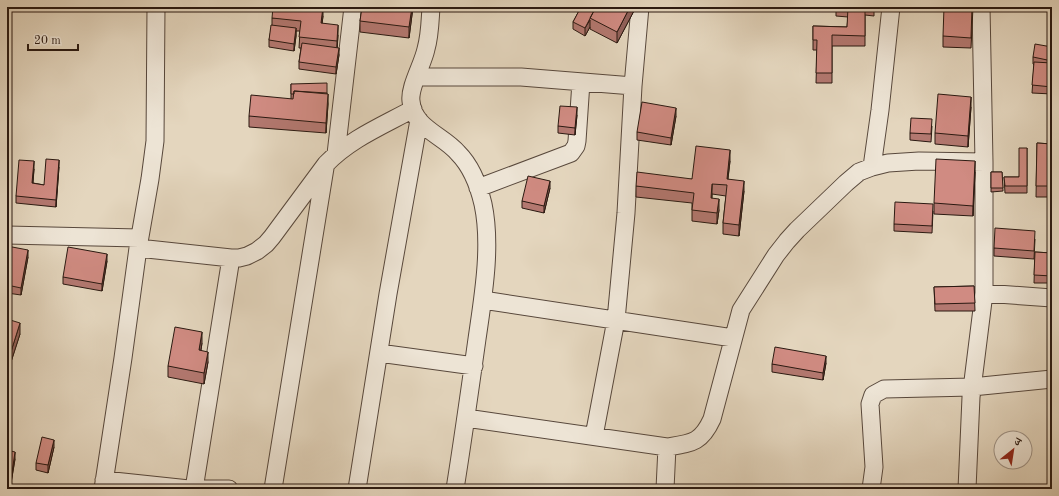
<svg xmlns="http://www.w3.org/2000/svg" width="1059" height="496" font-family="'Old Standard TT','Noto Serif Devanagari',serif">
	<rect width="100%" height="100%" fill="#e4d6be"/>
	<filter id="stains"><feTurbulence type="fractalNoise" baseFrequency=".005" numOctaves="4"/><feColorMatrix values="0 0 0 0 .2 0 0 0 0 .09 0 0 0 0 .02 0 0 0 .5 -.17"/></filter>
	<radialGradient id="worn" r=".72"><stop offset=".6" stop-color="#630" stop-opacity="0"/><stop offset="1" stop-color="#630" stop-opacity=".3"/></radialGradient>
	<g fill="none" stroke-linecap="round" stroke-linejoin="round">
		<g stroke="#58483c" stroke-width="19">
			<path id="street" d="M431,7C430,21 430,35 426,49C423,64 409,87 411,101C413,128 443,135 458,153C471,166 479,187 483,204C492,246 483,297 477,339C470,389 463,439 455,489
				M417,77H521L633,86
				M336,154L353,7
				M872,167L880,110L891,7
				M478,188L571,153L576,146L577,141L581,82
				M7,235L139,238
				M138,248L231,258H239L247,256L257,251L266,244L272,237L326,164C350,139 382,126 413,109
				M984,293L1052,298
				M483,300L733,338
				M379,353L474,366
				M466,418L667,447C692,443 701,443 712,419L741,310L776,255L787,241L797,230L846,183L859,172L872,167L888,163L919,161L984,162
				M594,436L616,320L626,213L633,86L640,7
				M104,480L189,489
				M103,489L123,358L138,248L150,179L155,141L156,7
				M194,489L231,258
				M201,489H229
				M273,489L325,168
				M357,489L388,294L419,120
				M665,489L667,447
				M871,489L874,467L870,404L873,395L884,389L972,387L1052,379
				M967,489L971,397L984,293V162L981,7"/>
		</g>
		<use href="#street" stroke="#ede4d5" stroke-width="17"/>
	</g>
	<path fill="#b37870" stroke="#2a1911" d="M362,7H413L409,38L360,32V21Z
		M523,7H538V10Z
		M581,7H636L617,43L590,29V27L585,36L573,29V22Z
		M836,7H874V16L865,15V46H832V83H816L817,50H813V26L847,27L848,17L836,16Z
		M973,7L971,48L943,47V36Z
		M323,16L322,23L338,35L337,48L339,55L336,74L299,69V62L301,48H299L300,31H296V36L294,51L269,47V40L272,25V18Z
		M1052,47V94L1032,93L1034,65L1033,64V57Z
		M291,84L327,93L328,104L326,133L249,127V116L291,99Z
		M971,107L968,147L935,144V133Z
		M577,115L575,135L558,133V126Z
		M676,116L671,145L637,140V132Z
		M932,126L931,142L910,140V133Z
		M1037,143L1052,144V197H1036Z
		M1027,148V193H1005L1004,177H1019Z
		M730,161L728,179L744,191L739,236L723,234V223L726,196L712,194V198L719,210L717,224L692,221V203L636,197V186L692,179Z
		M59,167L56,207L16,203V196L34,169L33,183L44,185Z
		M975,172L973,216L934,214V203Z
		M991,172H1002L1003,191L991,192Z
		M550,188L544,213L522,208V201Z
		M933,211L932,233L894,231V224Z
		M1035,239L1034,259L994,256V248Z
		M7,246L28,257L21,295L7,293Z
		M1035,252L1052,253V283H1034Z
		M107,261L102,291L63,284V277Z
		M974,286L975,311H935L934,287Z
		M7,319L20,334L9,368H7Z
		M202,343L201,350L208,362L204,384L168,377V366Z
		M826,363L823,380L772,372V364Z
		M54,447L48,473L36,470V463Z
		M7,450L15,459L10,489H7Z"/>
	<path fill="#92615b" stroke="#2a1911" d="M323,7V16L321,33V23Z
		M412,7H413L409,38V27Z
		M630,7H636L617,43V32Z
		M590,20V27L585,36V28Z
		M338,25V35L337,52V41Z
		M296,28V36L294,51V44Z
		M339,48V55L336,74V67Z
		M328,94V104L326,133V123Z
		M971,97V107L968,147V136Z
		M577,107V115L575,135V128Z
		M676,108V116L671,145V138Z
		M730,150V161L727,185V179Z
		M59,160V167L56,207V200Z
		M34,161V169L32,191V183Z
		M975,161V172L973,216V206Z
		M550,181V188L544,213V206Z
		M744,181V191L739,236V225Z
		M712,184V194L711,209V198Z
		M719,199V210L717,224V213Z
		M28,250V257L21,295V288Z
		M107,254V261L102,291V284Z
		M20,323V334L9,368V358Z
		M202,332V343L199,361V350Z
		M208,352V362L204,384V373Z
		M826,356V363L823,380V373Z
		M54,440V447L48,473V465Z
		M15,452V459L10,489Z"/>
	<path fill="#d08b82" stroke="#2a1911" d="M273,7H323L321,23L338,25L337,41L299,37L301,21L272,18Z
		M362,7H412L409,27L360,21Z
		M581,7H596L585,28L573,22Z
		M596,7H630L617,32L590,18Z
		M848,7H865V36L832,35V73H816L817,40H813V26L847,27Z
		M944,7H972L971,38L943,36Z
		M271,25L296,28L294,44L269,40Z
		M302,43L339,48L336,67L299,62Z
		M1035,44L1052,47V61L1033,57Z
		M1034,62L1052,63V87L1032,85Z
		M327,83V93L294,91V94H291V84Z
		M294,91L328,94L326,123L249,116L251,95L293,99Z
		M938,94L971,97L968,136L935,133Z
		M642,102L676,108L671,138L637,132Z
		M560,106L577,107L575,128L558,126Z
		M911,118L932,119L931,134L910,133Z
		M1037,143L1052,144V186H1036Z
		M696,146L730,150L727,179L744,181L739,225L723,223L727,185L712,184L711,198L719,199L717,213L692,210L694,193L636,186L637,172L692,179Z
		M1019,148H1027V186H1005L1004,177H1019Z
		M46,159L59,160L56,200L16,196L19,160L34,161L32,183L44,185Z
		M936,159L975,161L973,206L934,203Z
		M991,172H1002L1003,188H991Z
		M528,176L550,181L544,206L522,201Z
		M895,202L933,204L932,226L894,224Z
		M995,228L1035,231L1034,251L994,248Z
		M7,246L28,250L21,288L7,285Z
		M68,247L107,254L102,284L63,277Z
		M1035,252L1052,253V276L1034,275Z
		M974,286L975,303L935,304L934,287Z
		M7,319L20,323L9,358L7,357Z
		M175,327L202,332L199,350L208,352L204,373L168,366Z
		M775,347L826,356L823,373L772,364Z
		M42,437L54,440L48,465L36,463Z
		M7,450L15,452L10,486L7,485Z"/>
	<rect width="1059" height="496" fill="none" stroke="#e4d6be" stroke-width="24"/>
	<rect x="8" y="8" width="1043" height="480" fill="none" stroke="#2a1911" stroke-width="2"/>
	<rect x="12" y="12" width="1035" height="472" fill="none" stroke="#2a1911"/>
	<g transform="translate(1013 450) rotate(30)"><circle r="19" fill="#ede4d5" stroke="#9f9387"/>
	<path d="M0-3L7 15L0 10L-7 15Z" fill="#8f2418"/>
	<text y="-6" font-size="11" font-weight="bold" text-anchor="middle" fill="#2a1911">उ</text>
	</g>
	<path d="M28 44v6h50v-6" fill="none" stroke="#2a1911" stroke-width="2"/>
	<text x="34" y="44" font-size="12" fill="#2a1911" stroke="#ede4d5" stroke-width="3" paint-order="stroke">20 m</text>
	<rect width="100%" height="100%" filter="url(#stains)"/>
	<rect width="100%" height="100%" fill="url(#worn)"/>
</svg>
